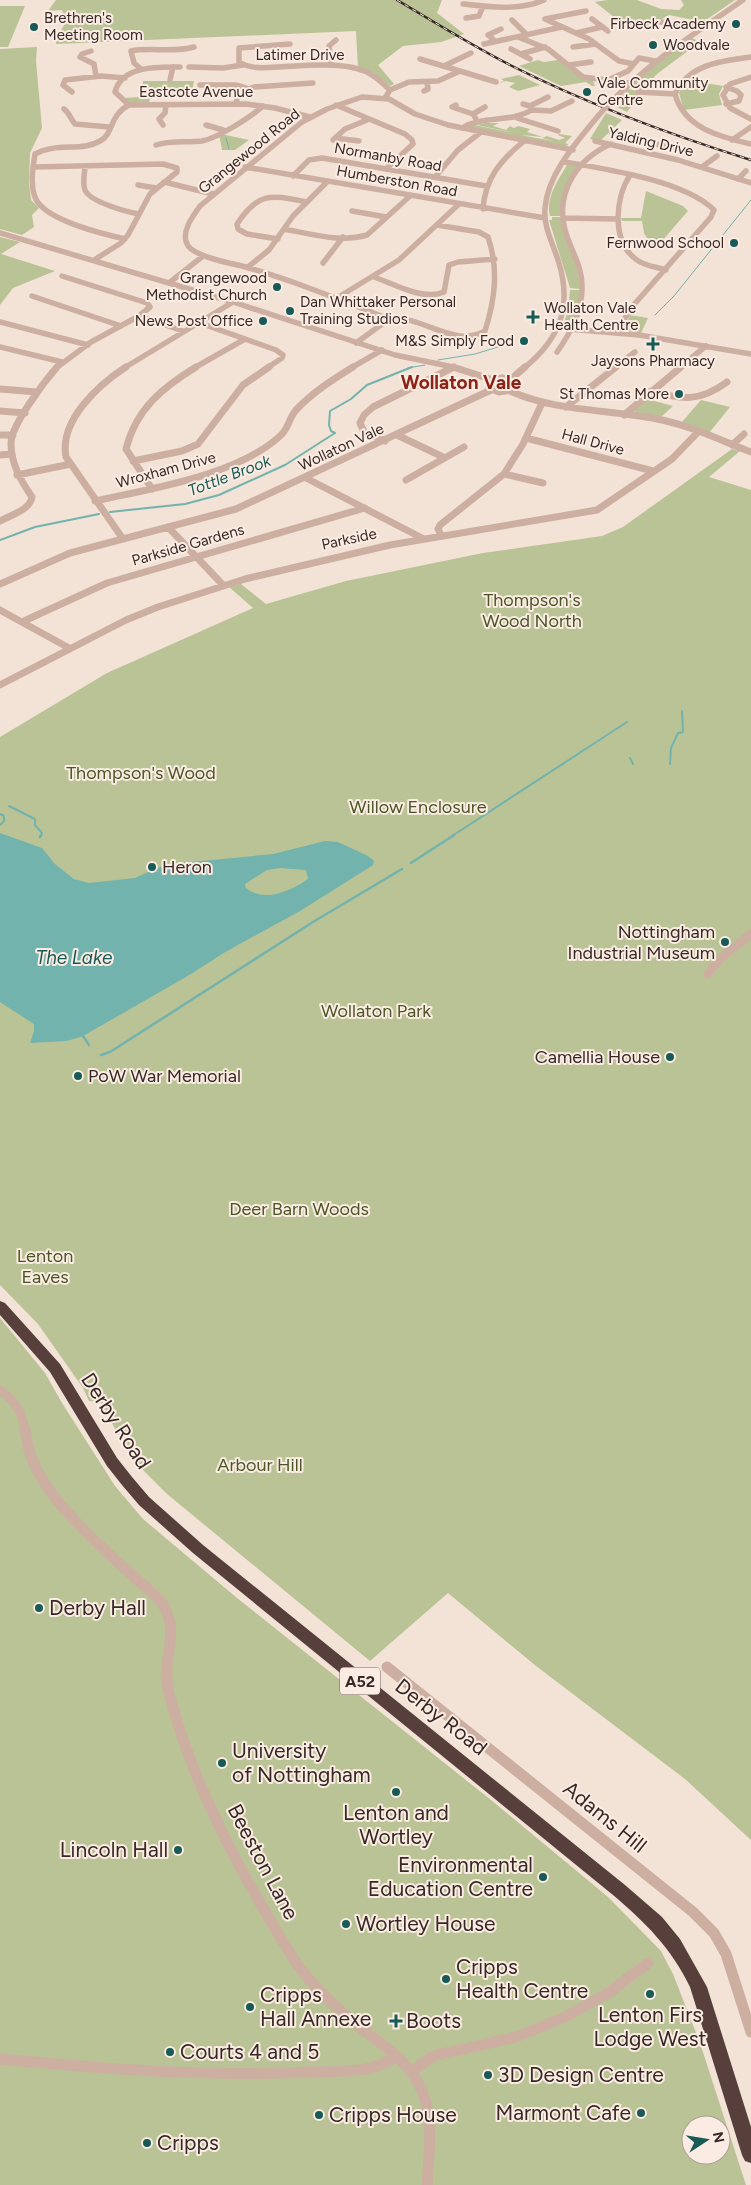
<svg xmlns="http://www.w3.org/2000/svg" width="751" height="2185" font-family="Figtree,sans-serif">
	<rect width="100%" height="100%" fill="#f3e2d6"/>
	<path fill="#bac395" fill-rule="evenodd" d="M56,0H442L437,13L464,34L441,42L403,46L378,65L394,84L390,86L374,73L358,68L356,31L56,44V33L60,32L66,22L62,10L48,11Z
		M607,0H637L661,9L679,10L684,5L681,0H735L703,22L669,15L646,28L629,29L595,2Z
		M0,6H25L8,47H0Z
		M692,38L698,41L697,44L657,74L642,90L629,88L632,82Z
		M37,47L36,61L42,128L30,153L29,183L31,200L39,208L32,215L34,227L22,235L0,229V49Z
		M538,60L544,62L558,60L593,81L595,86H592L586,82L561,86L519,66Z
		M519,75L540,85L518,91L509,87L515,83L506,81L498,84L504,81L501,79Z
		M686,80L723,86L719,94L722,105L684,110L679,93Z
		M143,81H194L191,96L158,95L151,97L149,102L130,103L123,98L141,97Z
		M628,89L637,91L635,93L641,94L627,112L613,105Z
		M606,113L622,120L600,141L590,139Z
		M485,123H499L493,126L506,130L510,126L514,128L518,126L530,129L527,132L543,137L521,135L553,141L542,138L547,136L559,140L565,138L558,135L559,134L572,136L565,143L568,144V145L562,147L471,128L469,124L519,134L477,125Z
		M219,134H221L249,140L235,150H222Z
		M567,165L577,166L560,216H550C545,199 558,180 567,165Z
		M646,191L683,206L688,211L654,250L644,233L642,221H622L621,218H641Z
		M552,217H560L578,269L580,289L570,288L549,220H552Z
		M0,237L20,242L1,254L55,271L13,288L0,305Z
		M570,290H580V299L571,326L567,327L563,324L568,312Z
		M630,315L648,318L641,333L624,330Z
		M647,399L673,406L661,417L635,413L634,409Z
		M701,400L730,407L709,433L681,423Z
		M732,449L740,451L709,477L751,490V1840L685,1779L536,1666L448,1593L370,1661L167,1494L139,1466L118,1434L100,1402L89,1401L83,1388L38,1324L0,1285V737L107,673L253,608L229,587L241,584L266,604L346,581L483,553L602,536L623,527Z
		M0,1318L45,1373L62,1403L115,1486L143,1519L237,1598L491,1800L608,1897L661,1951L673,1974L700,2043L746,2185H0ZM691,2125H721V2155H691Z"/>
	<path fill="#73b3ad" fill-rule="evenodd" d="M0,833L42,848L55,864L74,879L89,883L135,878L157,868L181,863L273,854L325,841L338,842L368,856L374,861L373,865L370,867L300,911L227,951L186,977L83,1036L67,1041L30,1043L34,1031V1024L0,1002ZM280,868L306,870L308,879C291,891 264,903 246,888L245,884L267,870Z"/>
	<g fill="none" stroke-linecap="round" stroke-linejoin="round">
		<path stroke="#73b3ad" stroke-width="1" d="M226,138L229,149
			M655,315L674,296L751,200
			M438,360L475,354L501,346
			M408,368L425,365"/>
		<path stroke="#73b3ad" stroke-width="2" d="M110,512L185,504L219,495L285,465L335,433L331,431L329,425L330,411L351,399L367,385L412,367
			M0,540L35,527L99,514
			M630,758L633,764
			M670,764L671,748L678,733L683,732L682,711V714
			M9,806L35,819V825L42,833L41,836
			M0,814L4,816V821L0,825
			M452,836L627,722"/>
		<path stroke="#73b3ad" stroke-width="2.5" d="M40,837L41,835
			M411,863L454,835
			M83,1036L89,1045
			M101,1055L110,1052L313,922L402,869"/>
		<path stroke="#ccafa1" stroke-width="5.5" d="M463,4C488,7 520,11 544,0
			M586,11L545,19L589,39L619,61L634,64
			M466,18L479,16L483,6
			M592,19L608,31
			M512,20L527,35
			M661,22L688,28L696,23L707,25
			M576,33L602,27
			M518,37L548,49L583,77L629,83
			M495,41L488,35L501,29
			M290,44L239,48V62C250,69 264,68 277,67C303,66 349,60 372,75C379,79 384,85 390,90L385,98
			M484,44L562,27
			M573,47L596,44
			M511,49L530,59
			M91,51L82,54L80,57L94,64L96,76
			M521,54L545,47
			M751,57C721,61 689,64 675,94C684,128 720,137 751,144
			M420,59L496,82
			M331,65L329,46L336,40
			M569,65L591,62
			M444,66L471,53
			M189,67L223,68L243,65
			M140,68L134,63L131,51C152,47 173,53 194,47
			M751,77L730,84L723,95L730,108L751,119
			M170,80L173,67
			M608,80L628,71L639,58L655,61
			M200,85H236L246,88
			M726,87L737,91L741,95L739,101L726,104
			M390,90L409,82L438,81L460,71
			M424,91L428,89L427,82
			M72,92L63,85L65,80L101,76L125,78
			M638,92L675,94
			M236,104L238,93L254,87L313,83
			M129,105L115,92C122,65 159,67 180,67
			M336,105L405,134L412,140L413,144L386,169
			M456,105L452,107L473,114L477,121
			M530,106L548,97
			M607,106C647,64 695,33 743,0
			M64,109C70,113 70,119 75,124L109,127
			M532,110L551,111L572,101
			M473,114L485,107
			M517,118L558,131
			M163,125L159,119L165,113L166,105
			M206,125L223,130
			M462,128C484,115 510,123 532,110L530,106L523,104
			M612,133L680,150
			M335,138L359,141
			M333,140L345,129L367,120
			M732,140L751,127
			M595,141L678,160L751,183
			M156,145C171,140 187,143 202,141C218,138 251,117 263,106
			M565,162C606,169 685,181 714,210L711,217L631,308L617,332
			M85,166C85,173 82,183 85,190C90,202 127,212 139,214
			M34,167L163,164L177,168V172L150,194L128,235L121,243L94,260
			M245,167L545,218
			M702,167L717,156
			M630,175C615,198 611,242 637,260C644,266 657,267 666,270
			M293,176L309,160L322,158L486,186
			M435,177L458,150L481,132
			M738,179L746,171
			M164,182L213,194
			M138,185L156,188
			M483,209C485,178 501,160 524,141
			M352,211L386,217
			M563,218L617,219
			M284,229C311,234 340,243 367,235L410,196
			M0,233L233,302L395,355L458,368
			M125,239C103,234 43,220 35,197C30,184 33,167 35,154C57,142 81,152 100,141C114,134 109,115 129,105L246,104L275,108L310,117
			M278,239L247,234L238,229L237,224C259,191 271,195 307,202
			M323,263L343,237
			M248,267L269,250L293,216L327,182
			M62,276L147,303L150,307L139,316L183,331
			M374,277C394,284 423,301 444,292L449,265L458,262L495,259
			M169,283L203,256
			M32,296L121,326
			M337,298L399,260L459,204
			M389,319C421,314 454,349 485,331C495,299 499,270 488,237L479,232L437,225
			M0,322L88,345
			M197,322L276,350L283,355L282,358L267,368
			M568,329L639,335L751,354
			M356,343L389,319C340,300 292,280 242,266C229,263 192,256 187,244C181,231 193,216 200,206L302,122L327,109L362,97L389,99L415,114L448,125L573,150
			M0,347L62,362
			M557,352C571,332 583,311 582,285C582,265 570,249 565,230C555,192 577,159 611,144
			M56,368L91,342L139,316
			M124,368L233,302
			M194,368L245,339
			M351,368L382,350
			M451,368L454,367
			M524,368C560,339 573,306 558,260C553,244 543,226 545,208C548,173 577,142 598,116
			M614,368L635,352
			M679,368L706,346"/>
		<path stroke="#ccafa1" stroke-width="7" d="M453,367L493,380
			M502,378L513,381L514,385L511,390L499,392L489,388L490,381Z
			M510,380L525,367
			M0,389L37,392
			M510,391C557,412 607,409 657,419C689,425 720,440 751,452
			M651,391C682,400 700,402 727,382
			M566,407L616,367
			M0,411L25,413
			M624,415L681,367
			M0,435H13
			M397,435L443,457
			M526,438L653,471
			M385,441L364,432L360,423L364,415L373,407L454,367
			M732,445L744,434
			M0,455L12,454
			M133,461L182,451L198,444L243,385L269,367
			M504,474L543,483
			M17,475L71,464
			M306,478L422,538
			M406,480L464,447
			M152,489L126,449C136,409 162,388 196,367
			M95,501C150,489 238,475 280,436C288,430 289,418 296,410C313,392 332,380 353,367
			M0,521C11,515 30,510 32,497C21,481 11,464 11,443C11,425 45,381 57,367
			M168,527L223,585
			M441,535L438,529L440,525L504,474L523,444L542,403
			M123,539L66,457C59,421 98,385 126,367
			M0,584L70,553L236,509L491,390
			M0,610L69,648
			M24,621L107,583L365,508
			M0,685L126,620L158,607L245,579L390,545L597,510L672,459L698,432"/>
		<path stroke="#ccafa1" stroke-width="9" d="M708,974L720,959L751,934
			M0,1390C15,1401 22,1412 25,1430"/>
		<path stroke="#ccafa1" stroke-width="11" d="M25,1429C27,1439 28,1450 32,1459C51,1509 122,1565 161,1601C165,1608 168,1614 170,1622C173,1637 168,1652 167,1667C166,1679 168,1692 172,1704C196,1791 243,1877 290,1953C306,1980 330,2003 354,2022C378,2043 410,2060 422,2091C434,2120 429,2155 427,2185
			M387,1667L693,1912L714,1933L726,1954L751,2032
			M0,2059C104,2069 207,2077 312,2072C339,2071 375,2074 396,2056
			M411,2072L433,2056L516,2037L565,2017L608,1993L648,1963"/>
		<path fill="#57403b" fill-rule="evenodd" d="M0,1301L5,1303L60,1364L117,1458L132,1477L149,1497L203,1545L625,1885L662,1917L680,1939L707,1987L751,2127V2163L745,2161L742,2155L690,1987C672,1949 645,1922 613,1895L193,1553L139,1505L122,1485L107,1466L50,1372L0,1315Z"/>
		<g stroke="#362825" stroke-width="2.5">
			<path id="rail" d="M397,0C434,22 471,45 510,65C587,104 668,134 751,160"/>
		</g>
		<use href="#rail" stroke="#fbece3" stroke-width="1" stroke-dasharray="4.5" stroke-linecap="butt"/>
		<path stroke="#ccafa1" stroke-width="5.5" d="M598,116L607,106"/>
	</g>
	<g fill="#175a56" stroke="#fbece3" stroke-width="2">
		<circle cx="736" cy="24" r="5"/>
		<circle cx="34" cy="27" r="5"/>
		<circle cx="653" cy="45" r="5"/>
		<circle cx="587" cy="92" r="5"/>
		<circle cx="734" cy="243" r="5"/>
		<circle cx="277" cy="287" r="5"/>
		<circle cx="290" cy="311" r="5"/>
		<path d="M530.5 309.5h5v5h5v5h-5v5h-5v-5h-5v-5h5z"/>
		<circle cx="263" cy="321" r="5"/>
		<circle cx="524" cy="341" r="5"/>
		<path d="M650.5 336.5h5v5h5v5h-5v5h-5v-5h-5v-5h5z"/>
		<circle cx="679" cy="394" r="5"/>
		<circle cx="152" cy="867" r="5"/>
		<circle cx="725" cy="942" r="5"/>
		<circle cx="670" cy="1057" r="5"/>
		<circle cx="78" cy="1076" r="5"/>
		<circle cx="39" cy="1608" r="5"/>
		<circle cx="222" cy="1763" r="5"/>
		<circle cx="396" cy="1792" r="5"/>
		<circle cx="178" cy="1850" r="5"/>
		<circle cx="543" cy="1877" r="5"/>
		<circle cx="346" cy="1924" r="5"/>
		<circle cx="446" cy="1979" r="5"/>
		<circle cx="650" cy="1994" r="5"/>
		<circle cx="250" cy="2007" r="5"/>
		<path d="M393.5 2013.5h5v5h5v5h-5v5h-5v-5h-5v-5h5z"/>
		<circle cx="170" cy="2052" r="5"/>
		<circle cx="488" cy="2075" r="5"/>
		<circle cx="641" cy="2113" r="5"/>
		<circle cx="319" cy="2115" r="5"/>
		<circle cx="147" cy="2143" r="5"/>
	</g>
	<g text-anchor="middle" stroke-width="4" stroke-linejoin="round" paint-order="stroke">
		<g font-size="15" fill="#362825" stroke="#fbece3" text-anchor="end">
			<text x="44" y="23" text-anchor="start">Brethren's<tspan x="44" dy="17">Meeting Room</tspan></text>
			<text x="726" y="29">Firbeck Academy</text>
			<text x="663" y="50" text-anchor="start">Woodvale</text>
			<text x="597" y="88" text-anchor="start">Vale Community<tspan x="597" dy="17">Centre</tspan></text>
			<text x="724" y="248">Fernwood School</text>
			<text x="267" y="283">Grangewood<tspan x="267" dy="17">Methodist Church</tspan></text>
			<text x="300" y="307" text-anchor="start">Dan Whittaker Personal<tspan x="300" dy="17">Training Studios</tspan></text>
			<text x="544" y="313" text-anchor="start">Wollaton Vale<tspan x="544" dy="17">Health Centre</tspan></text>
			<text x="253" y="326">News Post Office</text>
			<text x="514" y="346">M&amp;S Simply Food</text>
			<text x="653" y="366" text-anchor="middle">Jaysons Pharmacy</text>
			<text x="669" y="399">St Thomas More</text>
		</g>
		<g font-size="15" fill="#362825" stroke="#fbece3">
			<text x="300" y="60">Latimer Drive</text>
			<text x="196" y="97">Eastcote Avenue</text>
			<text transform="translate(651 142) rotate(13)" y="5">Yalding Drive</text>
			<text transform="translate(249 151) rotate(-39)" y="5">Grangewood Road</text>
			<text transform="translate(388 157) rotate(10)" y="5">Normanby Road</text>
			<text transform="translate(397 181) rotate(10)" y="5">Humberston Road</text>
			<text transform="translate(593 442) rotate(15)" y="5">Hall Drive</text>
			<text transform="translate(341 447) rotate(-25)" y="5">Wollaton Vale</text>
			<text transform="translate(166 470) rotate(-15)" y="5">Wroxham Drive</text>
			<text transform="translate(349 539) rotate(-12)" y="5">Parkside</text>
			<text transform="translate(188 545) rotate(-16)" y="5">Parkside Gardens</text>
		</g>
		<g font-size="16" font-style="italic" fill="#175a56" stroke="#fbece3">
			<text transform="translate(229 475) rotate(-21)" y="6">Tottle Brook</text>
		</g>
		<rect fill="#fbece3" stroke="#71635e" stroke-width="1" x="340" y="1667.5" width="40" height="27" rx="4"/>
		<g font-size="16" font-weight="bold" fill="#362825">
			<text x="360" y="1687">A52</text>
		</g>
		<g font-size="18" fill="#4b5626" stroke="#fbece3">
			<text x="532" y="606">Thompson's<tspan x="532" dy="21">Wood North</tspan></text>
			<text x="141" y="779">Thompson's Wood</text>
			<text x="418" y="813">Willow Enclosure</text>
			<text x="376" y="1017">Wollaton Park</text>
			<text x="299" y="1215">Deer Barn Woods</text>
			<text x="45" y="1262">Lenton<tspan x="45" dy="21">Eaves</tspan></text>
			<text x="260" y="1471">Arbour Hill</text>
		</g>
		<g font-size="18" fill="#362825" stroke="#fbece3" text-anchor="start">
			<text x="162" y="873">Heron</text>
			<text x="715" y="938" text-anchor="end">Nottingham<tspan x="715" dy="21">Industrial Museum</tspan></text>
			<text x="660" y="1063" text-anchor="end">Camellia House</text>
			<text x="88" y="1082">PoW War Memorial</text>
		</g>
		<g font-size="19" font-weight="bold" fill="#8c2317" stroke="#fbece3">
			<text x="461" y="389">Wollaton Vale</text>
		</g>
		<g font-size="19" font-style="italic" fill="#175a56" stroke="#fbece3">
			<text x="74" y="964">The Lake</text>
		</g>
		<g font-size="21" fill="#362825" stroke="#fbece3">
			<text transform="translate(116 1421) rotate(57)" y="7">Derby Road</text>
			<text transform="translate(441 1717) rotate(38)" y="7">Derby Road</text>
			<text transform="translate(605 1817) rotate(39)" y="7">Adams Hill</text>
			<text transform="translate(263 1862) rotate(62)" y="7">Beeston Lane</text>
		</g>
		<g font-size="21" fill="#362825" stroke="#fbece3" text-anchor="start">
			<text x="49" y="1615">Derby Hall</text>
			<text x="232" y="1758">University<tspan x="232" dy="24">of Nottingham</tspan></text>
			<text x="396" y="1820" text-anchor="middle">Lenton and<tspan x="396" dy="24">Wortley</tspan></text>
			<text x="168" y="1857" text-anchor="end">Lincoln Hall</text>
			<text x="533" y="1872" text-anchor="end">Environmental<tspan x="533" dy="24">Education Centre</tspan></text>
			<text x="356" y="1931">Wortley House</text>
			<text x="456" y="1974">Cripps<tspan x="456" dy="24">Health Centre</tspan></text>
			<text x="260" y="2002">Cripps<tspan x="260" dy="24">Hall Annexe</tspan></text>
			<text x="650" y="2022" text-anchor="middle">Lenton Firs<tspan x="650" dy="24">Lodge West</tspan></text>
			<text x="406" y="2028">Boots</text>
			<text x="180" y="2059">Courts 4 and 5</text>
			<text x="498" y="2082">3D Design Centre</text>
			<text x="631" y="2120" text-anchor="end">Marmont Cafe</text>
			<text x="329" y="2122">Cripps House</text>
			<text x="157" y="2150">Cripps</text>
		</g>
	</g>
	<g transform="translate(706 2140) rotate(78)"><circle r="24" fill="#fbece3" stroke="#ac9e97"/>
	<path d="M0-4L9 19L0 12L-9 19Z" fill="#175a56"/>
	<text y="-8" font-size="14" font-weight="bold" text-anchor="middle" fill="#362825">N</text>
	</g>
</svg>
